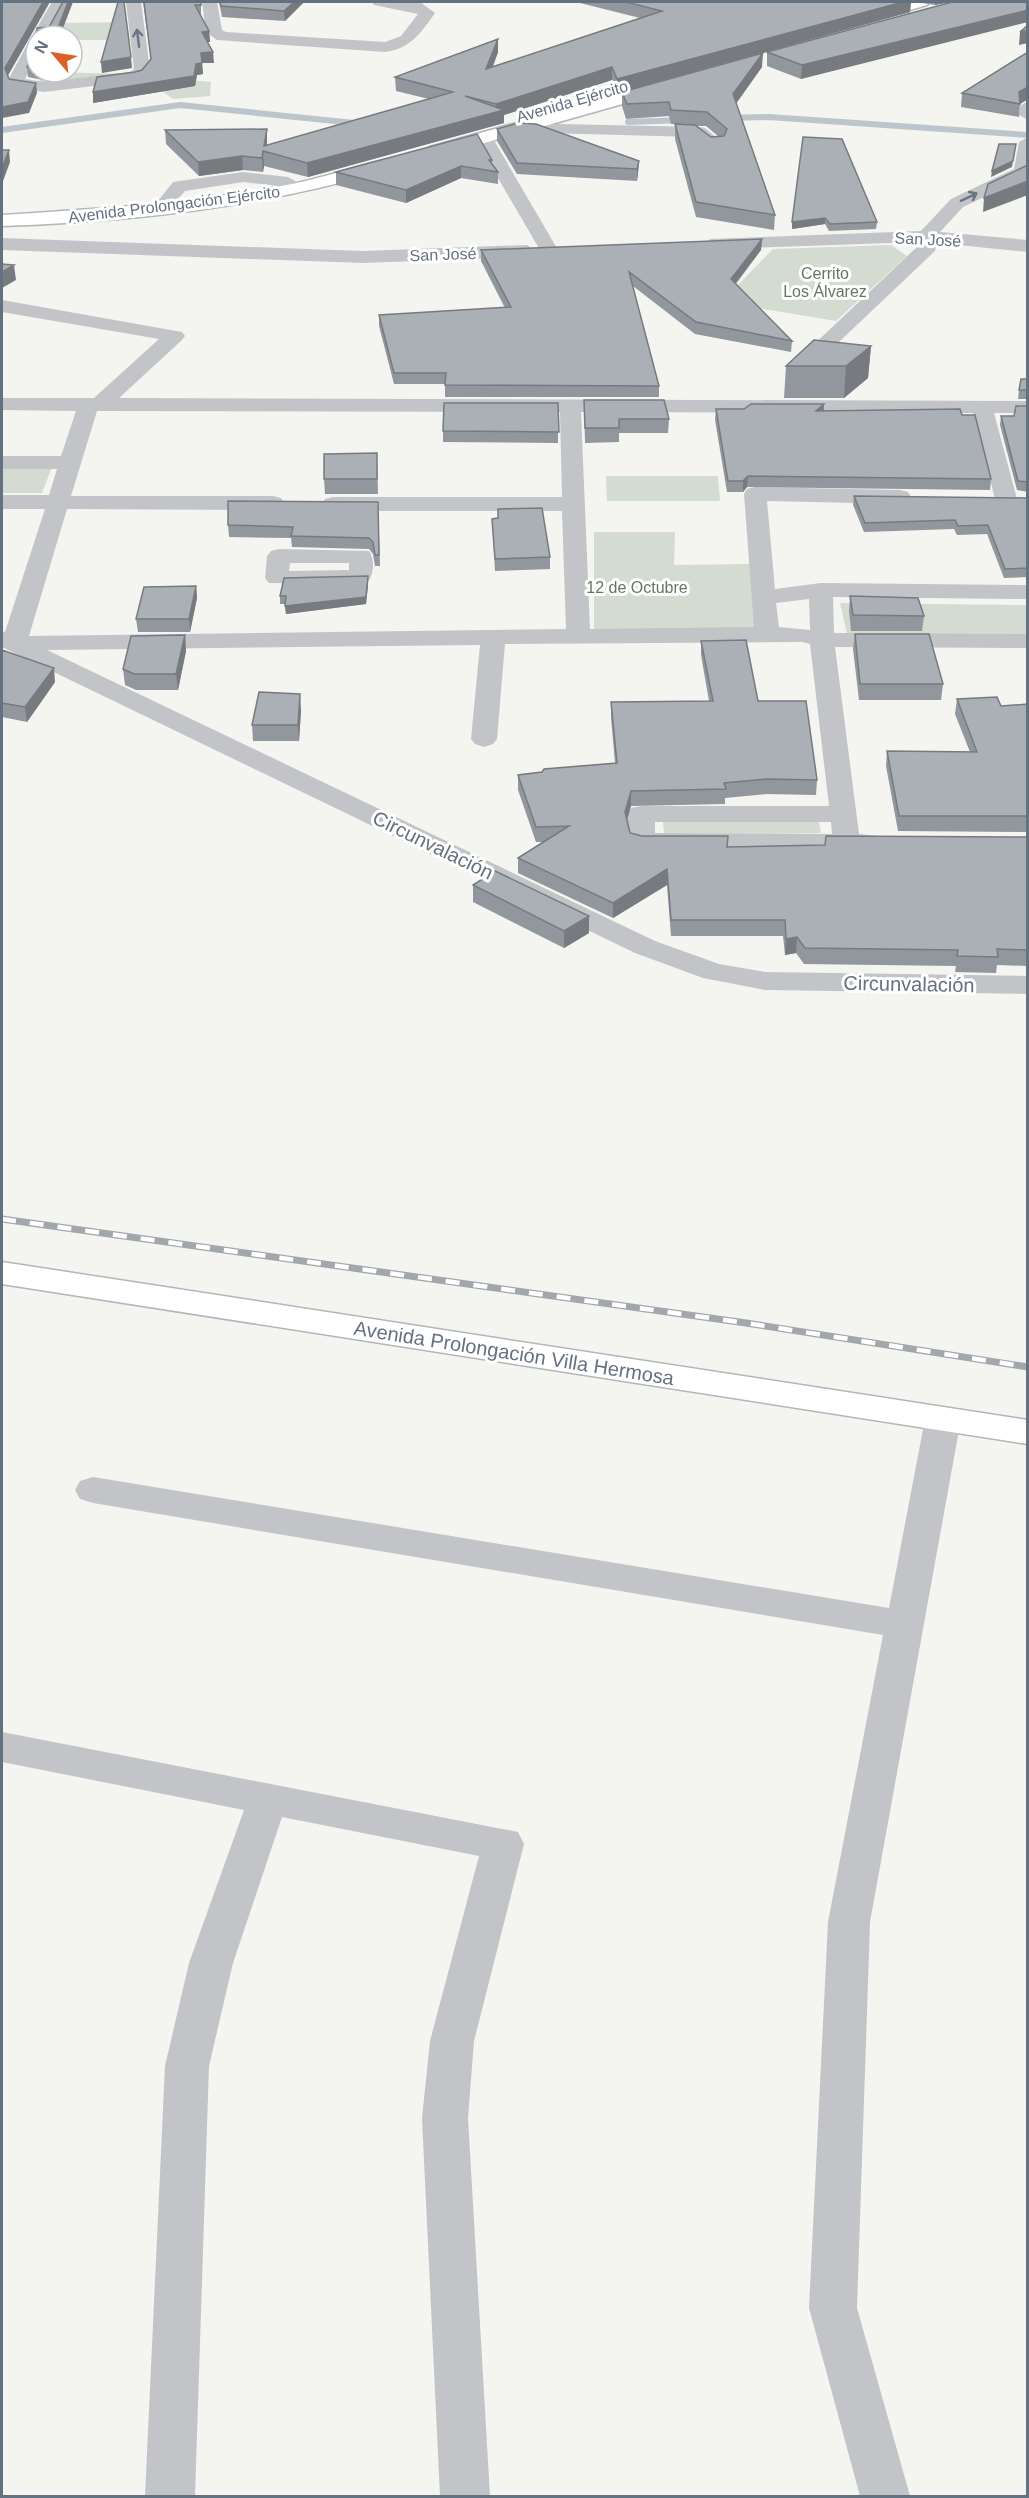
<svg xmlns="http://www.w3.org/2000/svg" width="1029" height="2498" font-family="Arial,sans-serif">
	<rect width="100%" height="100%" fill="#f4f4f0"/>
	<path fill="#d4dbd1" d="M127,22L123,40H72V36H51L55,23Z
		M43,72L137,74L37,85Z
		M160,77L211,82L210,96L173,99L148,81Z
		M891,245L907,256L836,321L721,302L773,249Z
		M2,466L52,467L42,493H2Z
		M606,476H718L720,501H607Z
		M594,532H675L674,565L752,564L757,627L748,629H594Z
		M840,603L1027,605V638H848Z
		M663,822H819L821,833L664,834Z"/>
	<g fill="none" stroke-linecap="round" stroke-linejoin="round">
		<path stroke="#bcc5cb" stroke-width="6" d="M728,118L769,117L1028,135
			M628,122L686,120
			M2,130L180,105L364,124"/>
		<g stroke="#b2b6ba" stroke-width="3">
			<path id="major" d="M907,2H930L927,5L869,22L861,17L863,14Z
				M666,81L672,82L674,86L672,90L442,155L436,156L427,151L430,147Z
				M380,161L386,162L389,166L386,170C262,207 131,222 2,226V215C99,209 197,203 292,184C322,178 350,168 380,161Z
				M2,1262L1028,1420V1444L2,1284Z"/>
		</g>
		<path fill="#c2c4c8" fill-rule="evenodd" d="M52,2H67L48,36H36V58L25,79L44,82L130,72L134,69L126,2H141L150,70L141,79L135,81L44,92L10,87L8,80L28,43L34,39L32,36Z
			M202,2H217L222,30L226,32L385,42L401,36L418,14L374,5L372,2H420L435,13C421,33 410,49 385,52L217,40L206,32Z
			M1028,101V120L1019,115L1020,106Z
			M512,123L699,127L705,128L725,145L722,149H710L695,137L506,132L503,128L506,124Z
			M483,132L492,137L558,250L556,254H542L540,250L474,137Z
			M1028,137V176L963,207L940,232L1028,240V252L937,243L935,251L803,376H789L786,372L789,368L918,246V242L717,249L710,247L708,243L710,239L921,231L951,199L1014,169L1019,142Z
			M243,172L288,177L297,182L288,187L243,182L185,191L172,206H160L157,202L173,182Z
			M2,238L363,251L527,245L536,251L527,257L363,263L2,250Z
			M2,300L182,332L185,336L182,340L119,398L1028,401V413H994L1017,499L1014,504H998L995,499L973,413L581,412L590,629L754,627L744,494L747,489L755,487L900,490L908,492L911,497L908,502L900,504L767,501L775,589L821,583L1028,585V599L833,597L834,633L1028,634V648L835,647L859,834L879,836L883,842L879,848L869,850L642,849L632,847C626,837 625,818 631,808L641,806H829L810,644L802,642L505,644L497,739L493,744L484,747L475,744L471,739L480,645L47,650L655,941L719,964L765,972L1028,976V994L765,990L703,978L635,953L2,647V631L5,632L45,509H2V495H49L57,469H2V456H61L76,411L2,410V398H94L159,339L2,312ZM97,411L560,412L562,497H333L325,499L322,504L325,509L333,511H562L566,629L29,636L67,509L273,510L281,508L284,503L281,498L273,496H71ZM809,599L810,630L779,627L776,603ZM655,822H831L832,834L655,833Z
			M279,549L369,551C375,559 374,574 368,582L360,584L269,583L265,578L267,556L271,551ZM290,563H349V570L289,571Z
			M943,1407L956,1411L961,1419L870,1922L857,2308L910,2496H860L809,2308L828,1922L883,1635L93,1503L80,1499L75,1490L80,1481L93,1477L889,1608L925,1419L930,1411Z
			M2,1732L518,1832L524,1844L474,2041L468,2118L490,2496H440L422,2118L430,2041L479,1856L282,1817L233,1963L209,2066L195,2496H145L165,2066L189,1963L244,1810L2,1762Z"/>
		<use href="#major" fill="#fff" fill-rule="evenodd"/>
		<g stroke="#a2a7ac" stroke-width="7">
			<path id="rail" d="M2,1219L746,1323L1028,1367"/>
		</g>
		<use href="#rail" stroke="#fff" stroke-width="4.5" stroke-dasharray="14" stroke-linecap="butt"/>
	</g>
	<path fill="#92979d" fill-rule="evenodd" d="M141,2H201V15L209,31L210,42H207L214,63H202L203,74L197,75L195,86L93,103L135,72L142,70L151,60L143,2Z
		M219,2H304L285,21L222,17Z
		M576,2H911L910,12L617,93L612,80L504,115V123L308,177L264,166L263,172L243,170L199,176L166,144L165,130L267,143V146L429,99L396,91L395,77L498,39V52L493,67L640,18Z
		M915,2H949L935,5Z
		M952,2L801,79L767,66V52Z
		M36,50V72H46L43,80L28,77L27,67Z
		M1028,52V99L1020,104L1019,117L961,107L962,93Z
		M762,67L736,103L775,215L774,230L696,217L675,139V124H671L669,116L626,119L622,106V92ZM696,126H706L718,136L711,137Z
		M497,129L639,161L638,173L637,181L517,174L497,141Z
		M803,137L877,222L876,229L829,231L825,224L792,229Z
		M492,160V165L498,172V184L461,178L406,203L336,185V172Z
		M762,239L761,250L736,284L792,341L791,352L695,334L633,286L659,386V397H445V384H394L379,326V315L505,308L481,261V250Z
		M871,346L868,378L844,398H784L786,366Z
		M1028,379V399H1018L1019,390Z
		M584,400L669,419L668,433H619V442L585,443Z
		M558,403V443L443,442V431Z
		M824,404V411L962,415L991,479L990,490L747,487L743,492H727L715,420L716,409H744Z
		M1028,406V492L1017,490L1000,425L1001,416H1014Z
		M377,453L378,494H325L324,479Z
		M854,496L1028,498V579L1027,577L1004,578L987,534L957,535L954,529L864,532L853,505Z
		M378,502L380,566H375L373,554L369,549L292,547L291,538L229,537L228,525Z
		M498,509L550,557V569L495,571L492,519L498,518Z
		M368,576V584L366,604L286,614L285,604H280V596Z
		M196,586L197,598L190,632H138L136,619Z
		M850,596L924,616L922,631H851L849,611Z
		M855,634L943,684L941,700H859L853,649Z
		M185,635L186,651L178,690H136L125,685L123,669Z
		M701,641L758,701L817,780L816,795L767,794L725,798V804L631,806L627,819L630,833L642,836L727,847L825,845L1028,837V966L997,965L996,973L955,972L956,966L804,964L796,953L785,955L783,936H671L667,885L613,918L518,873V858L543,842H536L518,790V775L542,772L615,763L611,717V702L709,701L701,655Z
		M2,650L55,682L27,722L2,717Z
		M957,699L1001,706L1028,704V832L898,831L886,766L887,751L970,752L955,714Z
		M301,710L299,741H253L252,725Z
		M473,885L589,933L564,948L473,902Z"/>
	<path fill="#777b7f" d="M43,2H50L6,79L5,68Z
		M68,2H73L60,36H55Z
		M294,2H304L285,21L284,11Z
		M901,2H911L910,12L617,93V79Z
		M935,2H949L935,5Z
		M1028,10V22L801,79L802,65Z
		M1028,30V43L1019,45L1020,32Z
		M209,31L210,42H202V32Z
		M498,39V52L486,82V69Z
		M213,52L214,63H202L203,74L197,75L195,86L93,103V92L196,64L201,53Z
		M763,53L762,67L733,108V94Z
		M131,57L132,68L102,73L101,62Z
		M612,67V80L504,115V123L308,177L307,163L496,112V104Z
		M42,72H46L43,80Z
		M36,83L37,93L29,113L2,118V107Z
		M1028,87V99L1020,104L1019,92Z
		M267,129V143L266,152L264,146Z
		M1016,144L1012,167L991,177L992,171Z
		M9,150L10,162L2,184V168Z
		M263,151L264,166L263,172L262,158Z
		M242,156L243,170L199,176L198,162Z
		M639,161L638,173L637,181V169Z
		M461,166V178L406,203V190Z
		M1028,181V195L983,212L984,198Z
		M825,218V224L792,229V222Z
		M762,239L761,250L730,290L731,279Z
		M14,265L16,280L2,288V272Z
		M871,346L868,378L844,398L846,366Z
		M824,404L823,415L816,411Z
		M748,476L747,487L743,492V481Z
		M368,576V584L366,604L286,614L285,606Z
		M196,586L197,598L190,632L189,619Z
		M185,635L186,651L178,690L176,674Z
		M54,668L55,682L27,722L25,707Z
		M300,694L301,710L299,741L298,725Z
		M631,791V806L625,827V812Z
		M667,869V885L613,918V903Z
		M589,916V933L564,948V931Z
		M797,937L796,953L785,955L786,939Z"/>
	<path fill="#aab0b6" stroke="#777b7f" stroke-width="1.5" d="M2,2H43L5,68L9,79L36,83L28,102L2,107Z
		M63,2H68L55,36H37V28L49,27Z
		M118,2H124L131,57L101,62Z
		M144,2H201V5H195L209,31L202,32L213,52L201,53L202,63L196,64L194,76L93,92L97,77L135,72L142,70L151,59Z
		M220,2H294L284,11L221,6Z
		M626,2H903L617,79L612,67L496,104L465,96L504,110L307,163L263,151L262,158L242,156L198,162L165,130L267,129L264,146L453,92L395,77L498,39L486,69L662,11Z
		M952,2H1028V10L802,65L767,52Z
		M1028,25V30L1020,32Z
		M36,50V68L27,67Z
		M1028,52V87L1019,92L1020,104L962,93Z
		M763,53L733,94L775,215L696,202L675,124L695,125L711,137L724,136L727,129L707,112L671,110L669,102L627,104L622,92Z
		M518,123L536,124L639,161L637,169L517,163L497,129Z
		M477,134L492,160H489L498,172L461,166L406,190L336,172Z
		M803,137L842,139L877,222L830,224L825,218L792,222Z
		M999,144H1016L1013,161L992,171Z
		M2,150H9L2,168Z
		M1028,165V181L984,198L988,184Z
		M762,239L731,279L792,341L696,322L629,272L659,386L445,385L446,373H394L379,315L511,307L481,250Z
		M2,264L14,265L2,272Z
		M814,340L871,346L846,366H786Z
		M1021,379H1028V390H1019Z
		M584,400H664L669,419H619V428H585Z
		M444,403H558L559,432L443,431Z
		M751,404H824L816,411L960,409L962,415H975L991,479L748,476L743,481H728L716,409H744Z
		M1016,406H1028V482L1018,481L1001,416H1014Z
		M377,453V479H324V454Z
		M854,496L1028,498V568L1005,569L988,525L958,526L955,520L865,523Z
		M228,501L378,502L379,555H375L373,542L369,538L291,536L293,527L228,525Z
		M542,508L550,557L495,559L492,519L498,518V509Z
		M368,576L366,597L285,606L286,596H280L284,578Z
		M196,586L189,619H136L144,587Z
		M850,596L918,598L924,616L853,615Z
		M855,634H929L943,684H860Z
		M185,635L176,674H134L123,669L131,636Z
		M746,640L758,701H806L817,780L768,779L724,783L726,789L631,791L625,812L630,833L642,836H728L727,847L825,845L826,836L1028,837V950L997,949L998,957L957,956L958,950L805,948L797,937L786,939L785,920H671L667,869L613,903L518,858L569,826L536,827L518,775L542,772L544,769L617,763L611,702L713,701L701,641Z
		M2,650L54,668L25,707L2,703Z
		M259,692L300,694L298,725H252Z
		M997,697L1001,706L1028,704V816H899L887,751L977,752L957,699Z
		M495,871L589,916L564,931L473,885Z"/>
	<defs><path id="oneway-shaft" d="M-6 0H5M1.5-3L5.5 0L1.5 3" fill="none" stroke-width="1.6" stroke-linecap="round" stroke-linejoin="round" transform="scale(1.5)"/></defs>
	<g stroke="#697584">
		<use href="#oneway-shaft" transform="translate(138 38) rotate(-97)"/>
		<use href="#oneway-shaft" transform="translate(969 197) rotate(-25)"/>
	</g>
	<g text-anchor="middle" stroke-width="6" stroke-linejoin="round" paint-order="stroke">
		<g font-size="16" fill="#647180" stroke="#fff">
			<text transform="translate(572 101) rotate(-16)" y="6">Avenida Ejército</text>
			<text transform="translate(174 204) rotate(-7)" y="6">Avenida Prolongación Ejército</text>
			<text transform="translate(928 239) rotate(3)" y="6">San José</text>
			<text transform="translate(443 254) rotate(-2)" y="6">San José</text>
		</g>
		<g font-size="16" fill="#657762" stroke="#fff">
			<text x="825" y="279">Cerrito<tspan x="825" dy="18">Los Álvarez</tspan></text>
			<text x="637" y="593">12 de Octubre</text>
		</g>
		<g font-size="20" fill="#647180" stroke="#fff">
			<text transform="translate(433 845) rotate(26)" y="7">Circunvalación</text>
			<text transform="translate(909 984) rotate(1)" y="7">Circunvalación</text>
			<text transform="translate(514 1353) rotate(9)" y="7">Avenida Prolongación Villa Hermosa</text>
		</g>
	</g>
	<rect width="1029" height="2498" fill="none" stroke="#647180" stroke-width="6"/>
	<g transform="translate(54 54) rotate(299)"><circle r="28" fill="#ffffff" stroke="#c1c6cc" stroke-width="1.5"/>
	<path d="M0-4.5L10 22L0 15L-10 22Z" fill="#dd6127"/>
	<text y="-9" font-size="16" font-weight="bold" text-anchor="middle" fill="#647180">N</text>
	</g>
</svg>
